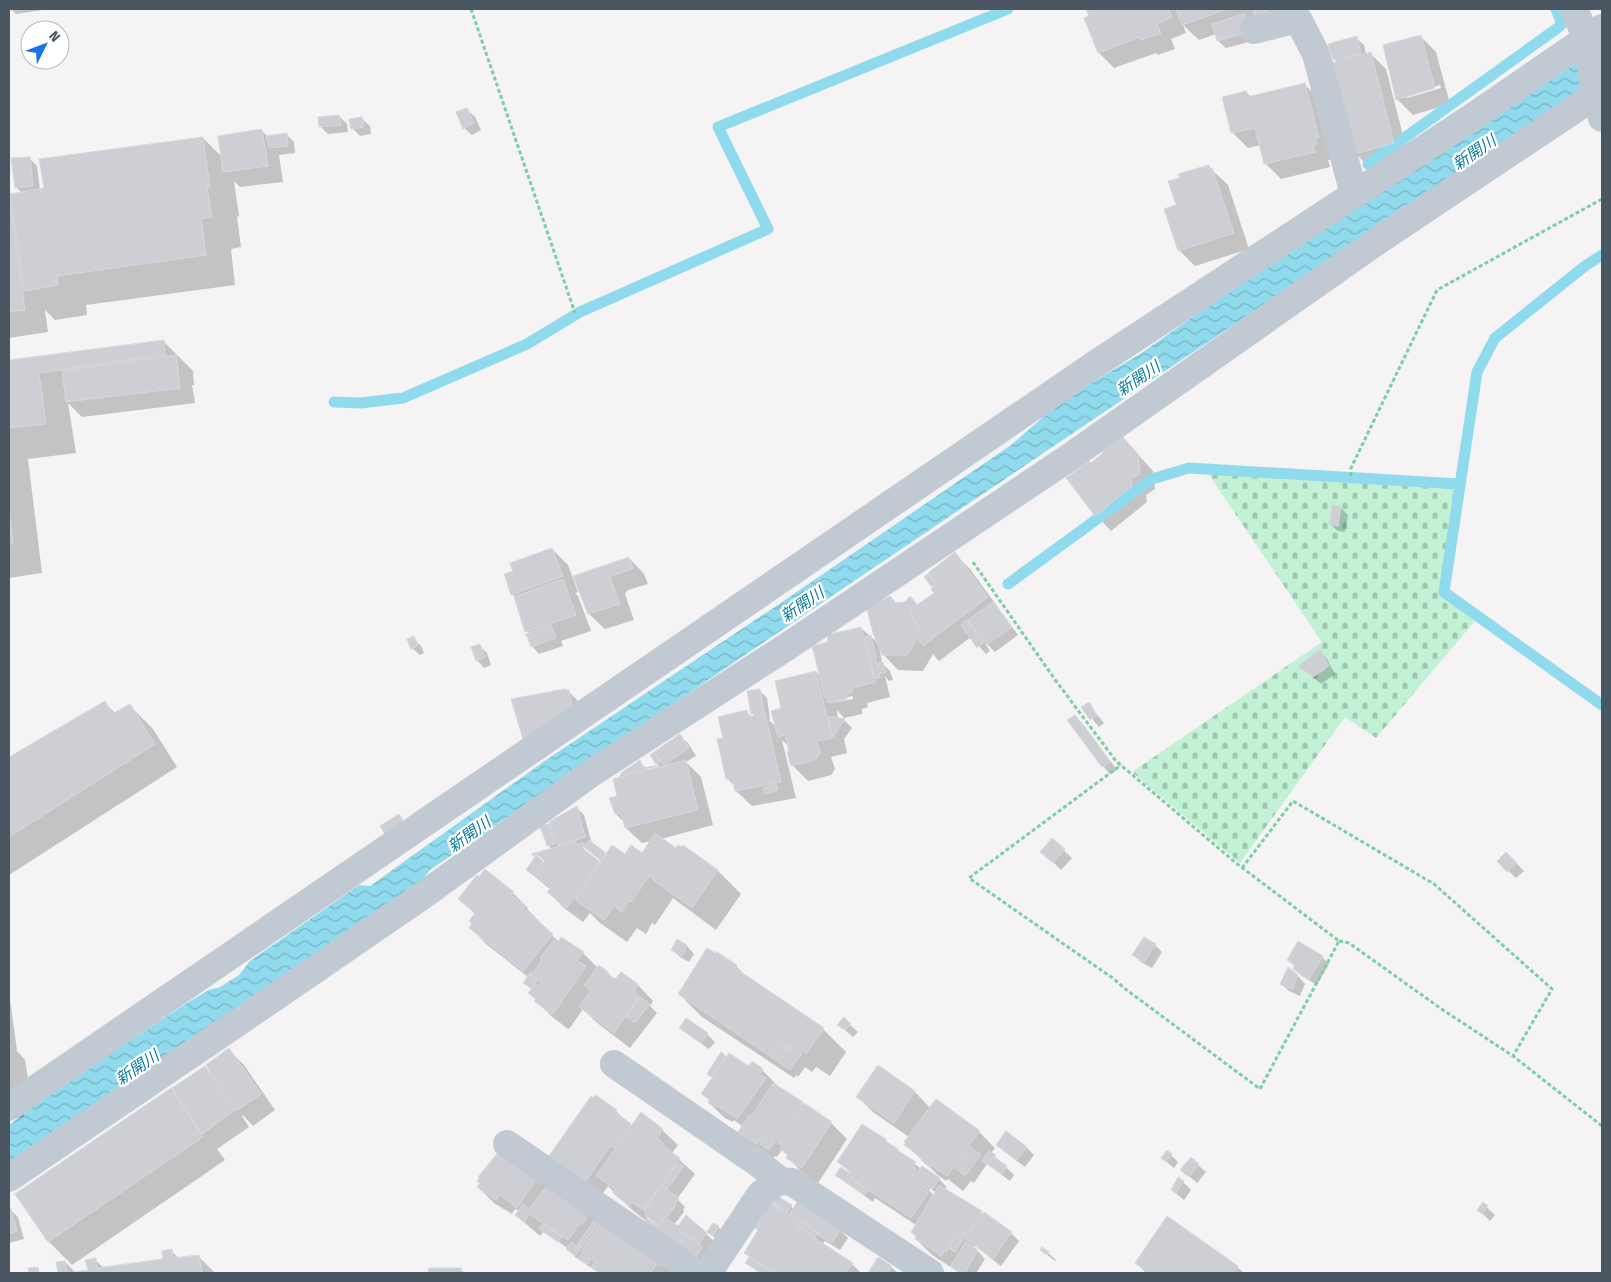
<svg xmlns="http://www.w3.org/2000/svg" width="1611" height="1282" font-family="'Fira Sans Condensed','Noto Sans JP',sans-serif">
	<defs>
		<pattern id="cemetery-stones" width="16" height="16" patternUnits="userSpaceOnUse" patternTransform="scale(1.25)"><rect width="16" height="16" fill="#c3f1d5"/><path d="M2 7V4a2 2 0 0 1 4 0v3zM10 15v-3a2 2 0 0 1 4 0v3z" fill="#a0c6b0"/></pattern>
		<pattern id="water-waves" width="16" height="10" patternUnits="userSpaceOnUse" patternTransform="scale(1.25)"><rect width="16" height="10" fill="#90daee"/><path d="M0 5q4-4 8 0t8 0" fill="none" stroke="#78b4c4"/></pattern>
	</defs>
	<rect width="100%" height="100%" fill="#f5f3f3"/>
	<path fill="url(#cemetery-stones)" d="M1207,472L1455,488L1440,594L1475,621L1376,738L1345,717L1240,863L1132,772L1322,642Z"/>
	<path fill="url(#water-waves)" d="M1602,46V77C1211,340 819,603 430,870L415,889L9,1167V1125L50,1094L190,1001L209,990L220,987L239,975L250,961L359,885L370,886L546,760L788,598L1011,445L1049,412L1073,394L1143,352L1241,283Z"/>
	<path fill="#0003" fill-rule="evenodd" d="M11,9H50L16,14Z
		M1087,9H1294L1256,40L1226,48L1218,41L1216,34L1199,40L1183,25L1186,33L1171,39L1175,49L1158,55L1156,53L1114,68L1099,53Z
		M1420,36L1436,52L1450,104L1413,115L1398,100L1385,46ZM1440,85L1441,88L1407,98V96Z
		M1356,38L1364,45L1366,54L1370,53L1386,69L1409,159L1371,169L1356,154L1337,62L1334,59Z
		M1305,85L1321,100L1332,160H1328L1330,167L1281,179L1265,163L1261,145L1248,148L1232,132L1246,92L1251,97Z
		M467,109L475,117L481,130L472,135L464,128Z
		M339,116L347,124L348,132L328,134L321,127Z
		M362,119L370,126L371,134L360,136L352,128Z
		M261,130L268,137L286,134L294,142L295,153L279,155L283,182L240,187L234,181L239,216L237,217L241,247L231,249L235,285L86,305L87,315L55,320L45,310L48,332L9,338V196L12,200L22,193L16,187L29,158L37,166L40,190L203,138L223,158Z
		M1208,166L1228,185L1249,249L1195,266L1179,250L1177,206L1182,179Z
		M163,341L193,371L194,385H192L195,403L82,417L68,403L76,453L28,459L42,573L9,578V361Z
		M1123,438L1153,471L1155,489L1146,495L1147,502L1111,531L1096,515L1068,479L1091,465Z
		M1340,507L1348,515L1345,532L1338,531L1330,524Z
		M552,549L568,565L578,592L575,593L578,596L591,631L561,641L563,646L539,654L532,646L530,634L527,631L515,597L512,594L514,571Z
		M955,554L970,569L1018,635L995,652L987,644L986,645L990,651L986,654L971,637L939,661L933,654L923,671L898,670L880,651L882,663L890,671L893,680L889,681L885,676L890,697L867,703L868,707L862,709V714L844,718L837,710L838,719L844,720L852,728L844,739L847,753L831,757L835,769L831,775L808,781L792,765L789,747L782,740L796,798L752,806L736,791L735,786L727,778L724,740L747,712L753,718L756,717L752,713L759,690L767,698L770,720H769L776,727L782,708L816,672L822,678L829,642L861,628L879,644L896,604L905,603L910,598L918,606L936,593L935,588L926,577L928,576L937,586ZM853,696V699L837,702V700Z
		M629,558L644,574L648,584L628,590L625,594L634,620L605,629L589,614L575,577Z
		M413,638L421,646L424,653L420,655L412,648Z
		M480,646L487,653L491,665L484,668L477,660Z
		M1320,651L1327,659L1335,674L1321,684L1300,666Z
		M568,691L584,707L524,739Z
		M105,703L116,714L130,706L153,729L177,767L9,875V759Z
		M1088,704L1104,723L1099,727L1083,708Z
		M1075,716L1083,724L1117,770L1110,774L1103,766Z
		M680,736L688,743L696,756L686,762L701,777L713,825L661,839L677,850L684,847L718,871L741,894L716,930L673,898L655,925L652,923L646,934L637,928L627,942L600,923L590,913L583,922L564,908L548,892L551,890L527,870L536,857L545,864L546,863L537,853L552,850L548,845L549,825L554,831L576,807L584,815L592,844L606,856L642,854L651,841L642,843L626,828L625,823L616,814L621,778L619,776L640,762L648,771L661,768L651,756L653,754L662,763ZM584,847L602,862L600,864L581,848Z
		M1052,840L1072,858L1061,870L1050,859Z
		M1506,853L1524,871L1516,878L1498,861Z
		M513,893L528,908L527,909L540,922V924L559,942L583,953L598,968L608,973L615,980L621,973L638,985L653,1001L650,1006L657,1013L630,1048L596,1022L583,1009L570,1028L568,1029L551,1016L530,993L532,990L525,983L528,977L486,944L471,928L476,915L459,899Z
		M678,941L687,946L694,954L689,962L680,957L673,950Z
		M1155,945L1162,952L1152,968L1141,962L1134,955Z
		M717,953L736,966L750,980L823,1029L846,1052L830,1076L816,1067L812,1072L805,1067L798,1077L796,1075L794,1078L702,1017L679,994Z
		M1322,957L1329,964L1317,985L1302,976L1294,969L1295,967L1289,960Z
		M1298,976L1305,984L1300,996L1289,991L1281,984Z
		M9,991L17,1051L25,1060L30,1090L22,1091L24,1117L9,1119Z
		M839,1025H850L858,1032L853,1037Z
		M681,1028L707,1034L715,1042L709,1049L689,1035Z
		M229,1050L244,1065L275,1110L253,1126L243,1115L242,1116L249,1127L217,1149L225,1160L72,1265L49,1242L17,1195L170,1090L178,1098L205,1067L213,1075Z
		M722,1054L727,1059L749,1068L762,1070L777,1085V1087L831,1123L847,1139L818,1183L803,1173L788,1158L789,1156L782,1150L777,1157L775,1156L773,1159L755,1147L739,1132L743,1127L734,1120L733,1122L725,1118L709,1103L711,1101L703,1094L713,1078L708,1073Z
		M878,1067L915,1092L931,1109L937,1101L979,1132L995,1148L991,1153L1014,1175L1010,1181L987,1164L974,1183L971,1181L963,1191L948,1179L946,1181L938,1175L906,1145L909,1137L873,1112L857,1096Z
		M596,1097L616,1111L632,1127L662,1130L678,1145L672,1153L695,1174L677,1199L685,1207L683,1210L684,1212L674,1225L706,1234L714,1241L702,1267L630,1208L608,1186L601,1196L583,1190L593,1100ZM648,1217L656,1225L655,1226L646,1219Z
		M885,1140L921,1169L939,1179L947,1187L944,1190L984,1215L985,1214L1011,1233L1019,1241L1001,1266L975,1246L974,1247L985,1259L976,1273H960L932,1255L916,1239V1225L875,1198L873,1202L845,1182L837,1175L851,1174L839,1161ZM930,1188L936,1193L934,1196L929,1190Z
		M998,1145L1026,1147L1034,1155L1025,1167L1005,1152Z
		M501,1151L674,1273H599L575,1257L567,1248L544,1231L540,1236L516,1215L519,1211L515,1209L512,1214L494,1203L478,1187Z
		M1171,1155L1178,1162L1174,1168L1162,1158Z
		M1191,1159L1206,1172L1197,1183L1182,1170Z
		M1183,1182L1191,1190L1184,1200L1172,1190Z
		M775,1203L791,1206L794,1210L840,1230L848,1238L840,1250L825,1241L822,1245L852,1264L861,1273H760L755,1270L747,1262L750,1257L745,1252L783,1211Z
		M1483,1204L1495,1215L1490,1221L1479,1210Z
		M9,1209H10L18,1217L24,1239L9,1243Z
		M1168,1218L1237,1267L1244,1273H1146L1136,1263Z
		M718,1227L726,1235L716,1239L709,1232Z
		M1041,1250L1048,1253L1056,1260L1055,1261Z
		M171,1251L180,1259L199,1257L215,1273H59L57,1263L65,1262L76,1273L89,1271L95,1260L104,1268L165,1260Z
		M879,1259L891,1267L898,1273H869Z
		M430,1269L461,1270L465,1273H430Z"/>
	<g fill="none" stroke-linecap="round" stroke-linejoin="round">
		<path stroke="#90daee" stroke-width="11" d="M1368,164L1559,27L1562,24L1556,9
			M1602,255L1585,266L1495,338L1477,372L1444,592L1602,705
			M334,402L360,403L403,398L527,344L580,312L768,229L718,127L1008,9
			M1008,584L1152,479L1189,468L1459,484"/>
	</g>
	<path fill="#cdcfd5" stroke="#d7d9de" d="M1086,9H1168L1172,17L1157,24L1161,33L1141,40L1140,37L1098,53L1084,18L1089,16Z
		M1176,9H1227L1182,25Z
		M1258,9H1267L1268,14L1255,18L1253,11Z
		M1244,14L1249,32L1217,41L1212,24Z
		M1421,35L1435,88L1396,100L1383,45Z
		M1357,36L1361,54L1333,60L1328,44Z
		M1371,52L1394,143L1354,154L1331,63Z
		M1305,83L1319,138L1315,139L1317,144L1313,145L1315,152L1264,164L1255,128L1231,133L1222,97L1246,91L1247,97Z
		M467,108L474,123L463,129L456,112Z
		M339,115L341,125L319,127L318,117Z
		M362,117L364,127L351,129L349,119Z
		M262,129L268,166L223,172L218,136Z
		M287,133L288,146L269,148L266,136Z
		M203,137L210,187H207L212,217L201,219L206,255L57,276L58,285L24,291L10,194L44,188L39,159Z
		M30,157L33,186L15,188L11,158Z
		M1209,165L1210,169L1212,168L1234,233L1178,251L1164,209L1176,205L1168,181L1180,178L1178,174Z
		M9,195L25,310L9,312Z
		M164,340L165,355L39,373L46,424L9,428V360Z
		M176,355L180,388L66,402L62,371Z
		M1123,437L1138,454L1140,474L1131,479L1132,486L1095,516L1066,478L1089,461L1091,463L1103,453L1102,452Z
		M1332,505L1341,506L1338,526L1329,524Z
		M9,506L13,544H9Z
		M552,548L563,576L511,595L504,574L513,571L510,563Z
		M955,552L988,597L923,646L918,640L923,635L910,610L934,593L931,589L937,585L928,573Z
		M629,557L633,569L613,575L610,578L620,604L588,614L573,576Z
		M928,574L936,584L932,587L924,577Z
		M563,579L576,615L525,632L514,597Z
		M890,596L896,603L905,602L910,596L917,604L909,610L921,634L916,640L908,655H882L873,633L867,609Z
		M993,602L1012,627L986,645L968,620Z
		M967,620L983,643L977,648L961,625Z
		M551,625L556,638L531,647L526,634Z
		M861,627L875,682L852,688L853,692L846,694L847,699L828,703L826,698H825L812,646L828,642L827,635Z
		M871,635L880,678L875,679L865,637Z
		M414,636L418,646L411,649L407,639Z
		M480,644L485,657L476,661L471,647Z
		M1320,649L1329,666L1313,677L1298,666Z
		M883,662L886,672L881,674L878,663Z
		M816,671L832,738L817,741L820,753L815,760L791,766L787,752L789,751L785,735L778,737L771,711L781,708L775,681Z
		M565,689L566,690H569L572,706L544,724L545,726L532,735L531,733L523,739L511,699Z
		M760,689L764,712L751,714L747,691Z
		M105,701L112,714L130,704L155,744L9,837V757Z
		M1089,702L1097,715L1090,720L1081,707Z
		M747,710L749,717L765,713L781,782L735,791L732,778L726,779L717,739L723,738L718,717Z
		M1075,715L1110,762L1102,767L1067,720Z
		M828,716L845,719L833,737Z
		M680,734L689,748L664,765L654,752Z
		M654,752L660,761L656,764L650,755Z
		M640,760L644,770L622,775L621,773Z
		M686,760L698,810L625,828L621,813L615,814L609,798L617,796L613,779Z
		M659,765V766L645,769L644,768Z
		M776,784L778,790L765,794L763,788Z
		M577,806L585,837L558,846L549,822Z
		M399,814L404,822L385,834L380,826Z
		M549,824L555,844L547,846L540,826Z
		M655,833L676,848L678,845L682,847L683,845L718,870L692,908L652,879L653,876L650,875L631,902L629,901L622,912L614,906L604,920L575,900L612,845L625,854L631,845L642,853Z
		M1052,838L1065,849L1053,863L1040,852Z
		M589,840L606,853L601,860L580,844L582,842L585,845Z
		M575,842L600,862L567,908L547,892L551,888L535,875L545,860L536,854L534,856L531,854Z
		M1506,852L1517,863L1507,872L1497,861Z
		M536,855L543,861L533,875L526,870Z
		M485,869L514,892L511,895L526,906L524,909L553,934L523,971L469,928L472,924L469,921L475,913L458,899L477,875L479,877Z
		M561,937L584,952L577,961L586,966L554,1013L551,1014L534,1001L536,999L528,993L535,985H539L541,983L532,975L542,960L540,958L554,940L557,943Z
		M1144,937L1156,944L1144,962L1132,955Z
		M677,939L687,945L682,956L671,950Z
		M1298,941L1323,956L1309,979L1293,969L1295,965L1287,960Z
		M707,948L715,953L717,952L737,965L735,968L824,1028L806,1054L792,1044L789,1050L779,1043L770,1056L678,994Z
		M599,965L608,972L607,974L615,979L621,972L638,984L634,992L639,997L614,1033L579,1007L591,991L584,985Z
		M1288,967L1298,975L1292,990L1280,984Z
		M531,971L532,973L531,975L537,981L531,988L523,983Z
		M640,997L650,1004L635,1023L626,1017Z
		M844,1017L851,1024L845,1030L837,1025Z
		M686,1018L708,1033L701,1043L679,1028Z
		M780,1045L789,1052L792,1046L802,1053L790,1070L771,1057Z
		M229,1048L261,1094L236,1111L206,1065Z
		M721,1052L726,1056L711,1077L707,1074Z
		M729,1053L749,1066L752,1061L763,1069L759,1075L766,1078L737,1119L718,1106L717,1107L708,1103L710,1100L701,1094Z
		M878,1065L915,1091L894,1123L856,1097Z
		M205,1066L234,1111L202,1134L172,1088Z
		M773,1083L803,1102L777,1141L765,1134L757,1144L738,1132L749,1115L752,1116Z
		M171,1088L203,1137L48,1242L15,1194Z
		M596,1095L617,1110L615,1112L631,1124L614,1148L611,1145L585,1182L549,1156L591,1096L593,1098Z
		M936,1099L980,1131L947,1176L931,1165L929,1167L921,1160L922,1158L904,1145L906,1143L904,1142Z
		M804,1103L832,1122L802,1168L786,1158L788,1155L780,1149L782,1145L778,1143Z
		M641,1112L663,1129L657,1138L664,1144L663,1146L680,1158L643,1210L632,1202L629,1206L613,1193L615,1189L596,1176Z
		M862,1124L886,1139L885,1141L898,1149V1151L916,1162L913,1167L916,1169L912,1177L930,1190L911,1218L852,1179L855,1175L837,1162Z
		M1006,1131L1027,1147L1017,1160L996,1145Z
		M765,1136L775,1142L769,1150L760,1144Z
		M970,1147L981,1155L965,1176L955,1168Z
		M501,1149L539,1175L517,1208L499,1194L496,1200L477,1187L480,1183L477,1182L479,1179L478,1177Z
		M1167,1150L1172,1154L1166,1162L1161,1158Z
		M989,1151L996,1155L994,1157L1007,1166L1002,1174L982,1161Z
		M1191,1157L1199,1164L1189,1177L1180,1170Z
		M678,1163L684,1166L667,1189L662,1185Z
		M922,1166L940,1178L933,1189L914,1176Z
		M841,1167L853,1176L848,1184L835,1175Z
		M1178,1177L1184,1181L1176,1193L1171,1190Z
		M852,1180L868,1190L865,1195L849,1184Z
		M549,1183L589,1209L584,1216L587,1218L582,1225L580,1223L568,1240L529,1214L524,1222L515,1215L523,1204L529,1209Z
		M939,1185L982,1211L968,1234L958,1229L946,1252L944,1251L942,1256L915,1239L916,1236L911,1232Z
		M661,1186L679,1198L676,1202L677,1203L667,1217L665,1216L658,1225L645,1215L646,1212L644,1210Z
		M777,1196L792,1205L787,1212L774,1203Z
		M771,1202L799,1222L796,1226L853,1263L845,1273H775L744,1253L758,1230L755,1228Z
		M797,1202L841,1229L832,1243L818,1235L819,1233L790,1214Z
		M1483,1202L1488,1206L1482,1214L1477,1210Z
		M9,1208H11L17,1231L9,1234Z
		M984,1212L1012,1232L993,1259L965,1238Z
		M686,1215L707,1233L699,1244L677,1228L667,1242L644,1223L647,1218L658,1227L665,1217L678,1226Z
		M1167,1216L1238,1266L1233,1273H1149L1135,1263Z
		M597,1217L601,1219L581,1248L577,1245Z
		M603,1220L661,1258L651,1272L653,1273H600L591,1267L595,1262L581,1252Z
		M800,1222L818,1233L815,1237L798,1226Z
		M713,1223L719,1226L713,1236L707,1232Z
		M543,1224L562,1237L558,1242L539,1229Z
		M678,1230L703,1247L694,1260L669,1243Z
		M959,1231L966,1234L955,1252L949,1248Z
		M966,1241L978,1250L965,1273H963L951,1266Z
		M571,1242L580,1249L575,1256L566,1249Z
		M1042,1247L1049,1252L1047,1255L1040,1250Z
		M172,1249L173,1258L199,1255L202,1273H58L56,1262L65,1261L67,1273L88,1270L85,1260L96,1258L97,1268L163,1259L162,1251Z
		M581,1255L590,1260L588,1264L578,1259Z
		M749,1257L773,1273H761L745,1263Z
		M878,1257L892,1266L887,1273H868Z
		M38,1267L39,1273H29L28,1268Z
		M429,1268H462L461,1273H428Z"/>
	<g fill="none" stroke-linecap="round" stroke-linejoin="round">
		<path stroke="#7ad0a6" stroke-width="3" stroke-dasharray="4 2.5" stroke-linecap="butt" d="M471,9L575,313
			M1351,476V468L1437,290L1602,199
			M973,562L1056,681L1116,761L1236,863L1339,941L1260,1089L1124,988L1114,979L969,878L1121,765
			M1242,868L1293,801L1434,884L1552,989L1513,1056
			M1339,941L1349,943L1440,1008L1513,1056L1602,1126"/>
		<path stroke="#c1cad2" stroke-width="28" d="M1574,9L1587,39L1595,95L1602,118
			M1254,30L1298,19L1316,54L1354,194
			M614,1064L755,1161L781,1181
			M9,1107L1097,363L1471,118L1602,28
			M507,1144L696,1273
			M9,1178L259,1008L425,894L593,772L788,646L1070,457L1376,242L1602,91
			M708,1273L760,1195L775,1183L781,1181L792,1182L930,1273"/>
	</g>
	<g text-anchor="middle" stroke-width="4.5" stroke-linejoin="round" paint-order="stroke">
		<g font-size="16" font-style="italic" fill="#0c7c9b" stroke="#fff">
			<text transform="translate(1474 152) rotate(-34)" y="6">新開川</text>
			<text transform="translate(1138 378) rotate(-34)" y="6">新開川</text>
			<text transform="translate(802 604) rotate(-34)" y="6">新開川</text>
			<text transform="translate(469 834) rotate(-36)" y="6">新開川</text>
			<text transform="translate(137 1067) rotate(-34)" y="6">新開川</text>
		</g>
	</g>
	<rect width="1611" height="1282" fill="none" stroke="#4a5661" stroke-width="20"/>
	<g transform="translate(45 45) rotate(48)"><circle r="24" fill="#ffffff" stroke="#b7bbc0"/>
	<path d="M0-4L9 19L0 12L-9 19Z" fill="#1a73e8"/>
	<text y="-8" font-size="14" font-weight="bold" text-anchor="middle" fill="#4a5661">N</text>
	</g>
</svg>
